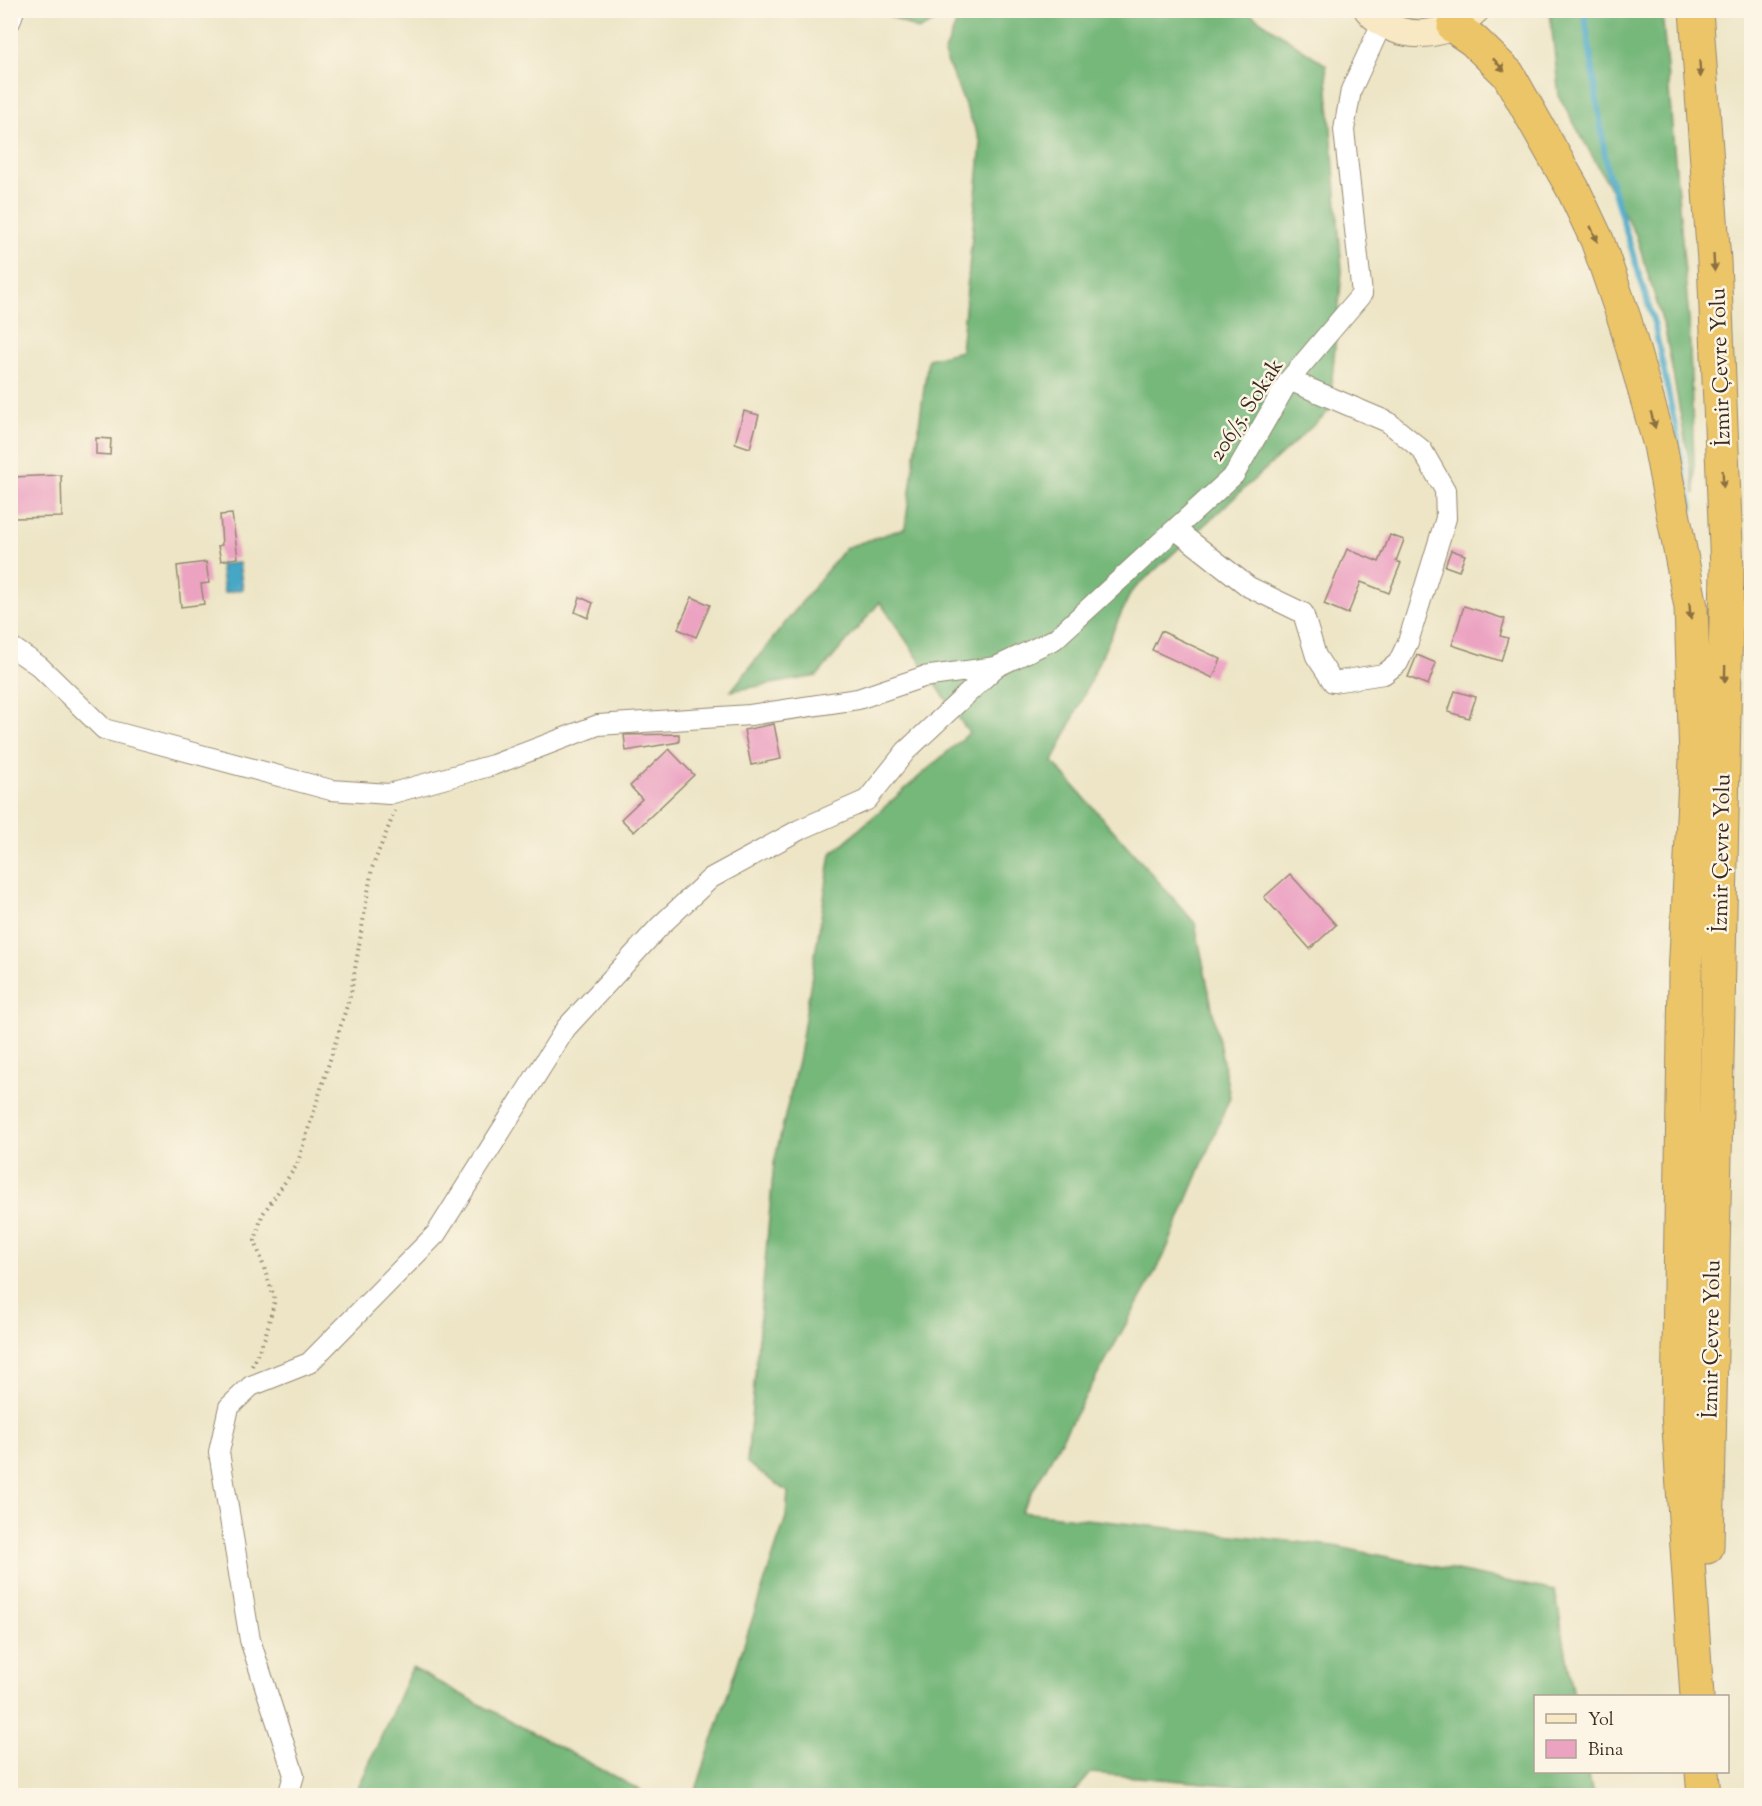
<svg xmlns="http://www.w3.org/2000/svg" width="1762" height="1806" font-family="'Sorts Mill Goudy',serif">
	<rect width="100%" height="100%" fill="#fcf5e5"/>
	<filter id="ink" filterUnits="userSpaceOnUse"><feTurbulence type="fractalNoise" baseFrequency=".0167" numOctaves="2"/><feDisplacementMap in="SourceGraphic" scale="12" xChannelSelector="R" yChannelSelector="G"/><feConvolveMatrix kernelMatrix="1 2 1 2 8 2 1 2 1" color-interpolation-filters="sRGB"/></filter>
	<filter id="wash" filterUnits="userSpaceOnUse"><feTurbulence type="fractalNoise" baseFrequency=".008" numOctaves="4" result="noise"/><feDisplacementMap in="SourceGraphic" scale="24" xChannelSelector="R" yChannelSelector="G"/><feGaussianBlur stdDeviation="1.35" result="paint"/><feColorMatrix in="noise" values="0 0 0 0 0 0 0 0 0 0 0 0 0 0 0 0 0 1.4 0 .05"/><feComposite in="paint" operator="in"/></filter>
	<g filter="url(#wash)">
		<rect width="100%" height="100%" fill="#ede5c6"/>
		<path fill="#93d68f" stroke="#678056" stroke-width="1.5" d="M1394,11H1450C1432,22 1413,18 1394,11Z"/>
		<path fill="#76b77a" stroke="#58704c" stroke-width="1.5" d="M880,11H956L918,30Z
			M961,11H1246L1326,65L1342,271L1329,411L1131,592L1053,762L1195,923L1230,1097L1163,1258L1021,1512L1334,1546L1555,1591L1574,1696H1536V1772H1588L1593,1795L1253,1796L1250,1787L1091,1773L1072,1795L694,1796L786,1517L788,1492L747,1463L774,1163L799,1056L831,854L969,733L880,602L817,676L731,691L845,548L905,528L928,359L961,351L981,143L944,54Z
			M1550,11H1662L1689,320L1695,494L1665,330L1636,235L1559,96Z
			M412,1668L649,1795H355Z"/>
		<path fill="#45a6c5" stroke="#406872" stroke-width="1.5" d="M239,563L243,589L224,593L220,564Z"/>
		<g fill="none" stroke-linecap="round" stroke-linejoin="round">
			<path stroke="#45a6c5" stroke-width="6" d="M1584,10L1607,169L1654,323L1692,508"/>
		</g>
		<g id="blocks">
			<path fill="#eca3c2" d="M744,411L759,415L750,448L735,443Z
				M96,438L111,439L110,455L96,454Z
				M61,475L62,517L14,518L12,477Z
				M232,514L238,558L221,561L218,546L222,545L220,515Z
				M1390,535L1404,540L1396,561L1401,563L1389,593L1361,582L1348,614L1324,604L1347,549L1379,562Z
				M1451,550L1465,555L1459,571L1445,566Z
				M206,562L209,583L201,584L204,604L181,607L177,566Z
				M580,597L593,603L588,618L575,612Z
				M692,597L710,605L696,637L678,629Z
				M1464,606L1505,619L1500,636L1508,638L1501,661L1452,645Z
				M1161,631L1221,659L1213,678L1152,650Z
				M1417,655L1436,663L1428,685L1408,677Z
				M1455,691L1476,697L1469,718L1448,712Z
				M774,724L781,759L751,765L744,730Z
				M679,734V742L626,751L624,735Z
				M669,749L694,775L634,832L621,819L642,799L630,786Z
				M1290,874L1336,925L1310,949L1264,897Z"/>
		</g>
	</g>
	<g filter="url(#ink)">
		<use href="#blocks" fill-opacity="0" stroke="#948872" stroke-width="1.5"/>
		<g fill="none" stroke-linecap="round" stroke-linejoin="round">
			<g stroke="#948872" stroke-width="22">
				<path id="street" d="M10,22L14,10
					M1175,529L1249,587L1303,613L1316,656L1333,682L1384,674L1398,663L1408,642L1446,518L1445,490L1422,450L1388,422L1289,380
					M10,646L39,666L104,729L331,790L389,794L493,765L598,725L750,715L858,699L923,677L996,667
					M288,1796L294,1775L250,1640L219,1452L229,1407L251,1386L309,1363L436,1234L566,1028L660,926L711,878L799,830L867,800L906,751L996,667L1055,639L1234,475L1289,380L1362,294L1344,130L1351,90L1382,23"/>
			</g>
			<g stroke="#948872" stroke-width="29">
				<path id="secondary" d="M1368,10C1397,44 1446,39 1476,10"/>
			</g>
			<g stroke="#948872" stroke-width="35">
				<path id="highway" d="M1696,10L1714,261L1727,569L1707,1547
					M1454,27L1473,40L1508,74L1573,189L1597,240L1625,321L1660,445L1691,607L1696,760L1685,975L1678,1413L1697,1696
					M1702,1772L1704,1796"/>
			</g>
			<path stroke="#948872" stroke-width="4" stroke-dasharray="1.5 4.5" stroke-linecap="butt" d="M252,1366L265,1337L275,1300L255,1241L262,1215L297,1165L351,993L372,868L395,811"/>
			<use href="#street" stroke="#fff" stroke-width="20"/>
			<use href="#secondary" stroke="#f8e8c3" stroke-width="27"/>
			<use href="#highway" stroke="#edc569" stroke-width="33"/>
		</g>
		<defs><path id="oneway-solid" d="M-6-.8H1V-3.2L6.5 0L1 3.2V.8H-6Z" transform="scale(1.5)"/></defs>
		<g fill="#8b7040">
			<use href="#oneway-solid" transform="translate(1499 65) rotate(48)"/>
			<use href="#oneway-solid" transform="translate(1700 69) rotate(86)"/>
			<use href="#oneway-solid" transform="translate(1594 234) rotate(66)"/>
			<use href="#oneway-solid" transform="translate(1714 263) rotate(87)"/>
			<use href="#oneway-solid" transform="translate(1653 420) rotate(75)"/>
			<use href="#oneway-solid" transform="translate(1723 479) rotate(88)"/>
			<use href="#oneway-solid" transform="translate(1690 611) rotate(86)"/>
			<use href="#oneway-solid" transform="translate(1725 674) rotate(91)"/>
		</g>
	</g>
	<g text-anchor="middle" stroke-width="5" stroke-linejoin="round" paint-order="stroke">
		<g font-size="22" fill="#3b2a1e" stroke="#fcf5e5">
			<text transform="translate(1719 367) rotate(-92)" y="8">İzmir Çevre Yolu</text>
			<text transform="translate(1245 409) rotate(-57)" y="8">206/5. Sokak</text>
			<text transform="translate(1720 853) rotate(-89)" y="8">İzmir Çevre Yolu</text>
			<text transform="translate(1710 1339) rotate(-89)" y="8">İzmir Çevre Yolu</text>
		</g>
	</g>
	<rect width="1762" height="1806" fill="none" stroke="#fcf5e5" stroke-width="36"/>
	<rect x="1534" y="1695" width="195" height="78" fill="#fcf5e5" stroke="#afa495" stroke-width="1.5"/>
	<rect x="1546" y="1714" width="30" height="9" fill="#f8e8c3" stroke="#afa495" stroke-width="1.5"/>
	<text x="1588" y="1725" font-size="18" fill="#3b2a1e">Yol</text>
	<rect x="1546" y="1740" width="30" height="18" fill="#eca3c2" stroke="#afa495" stroke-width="1.5"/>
	<text x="1588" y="1755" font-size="18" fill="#3b2a1e">Bina</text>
</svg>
